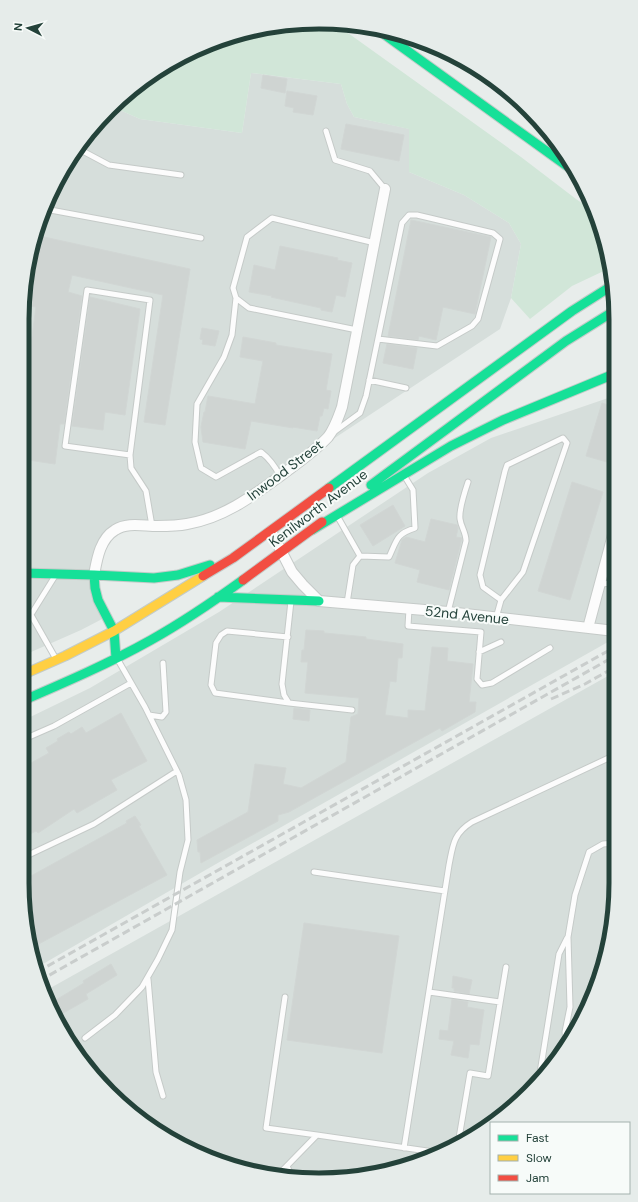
<svg xmlns="http://www.w3.org/2000/svg" width="638" height="1202" font-family="'DM Sans',sans-serif">
	<rect width="100%" height="100%" fill="#e8edeb"/>
	<path fill="#d6dedb" d="M251,73L341,84L347,104L354,117L410,129L409,172L464,195L509,223L521,244L511,298L500,329L215,517L133,525L106,537L94,575L106,617L81,630L22,656L23,300L32,242L53,187L84,138L113,107L140,119L242,133Z
		M614,396L615,638L216,864L36,968L22,883V721L90,688L219,612L428,473L491,438Z
		M615,672V902L606,960L585,1015L529,1093L450,1149L396,1170L339,1179L242,1170L154,1130L84,1064L45,991Z"/>
	<path fill="#d1e6d8" d="M334,23L521,157L576,199L595,212L610,268L572,286L530,319L511,298L521,244L509,223L464,195L409,172V129L354,117L347,104L341,84L251,73L242,133L140,119L113,107L123,96L171,62L224,38L280,25Z"/>
	<path fill="#cfd4d2" stroke="#d1d6d4" d="M263,75L287,79L285,93L261,88Z
		M287,91L317,96L313,115L293,112L294,108L285,106Z
		M346,124L404,135L399,161L341,149Z
		M411,220L491,237L475,314L443,307L436,340L419,336L418,340L388,336Z
		M35,235L190,269L165,425L144,422L163,295L72,275L68,292L82,296L64,424H60L55,464L22,459L23,406L36,307L23,305V300L32,242Z
		M280,246L338,258L337,260L352,263L345,297L336,295L332,312L321,310V308L271,297L272,296L249,292L254,265L275,270Z
		M90,297L140,309L125,415L105,412L103,430L72,426Z
		M202,328L219,331L215,346L202,344L203,340L200,339Z
		M243,337L276,343V345L332,354L326,390L331,391L328,409L324,408L322,416H320L317,431L293,427V428L251,421L245,449L203,442L201,427L204,412H205L208,396L255,404L263,361L240,357Z
		M387,344L417,348L413,369L383,363Z
		M602,403L614,407V464L586,456Z
		M572,482L603,492L570,600L538,591Z
		M393,505L405,526L373,546L360,525Z
		M431,519L457,525L458,528L456,537L462,538L449,590L417,582L420,570L395,563L402,540L406,537L425,542Z
		M306,630L324,631V633L366,637V639L403,644L402,658H398L396,682L390,681L385,715L408,718V710L425,711L432,647L448,648L447,661L473,664L469,702H476L475,712L442,731L440,728L289,812L278,815V821L201,863L200,852H198L197,840L248,812L255,764L286,768L283,784L301,788L346,762L351,717L358,714L359,698L305,693L308,662H301L302,650H304Z
		M294,708L310,710L309,721L293,719Z
		M121,713L147,761L111,780L117,790L77,813L74,809L38,833L36,831L22,838V768L49,753L46,748L58,741L57,739L69,732L71,734L82,727L86,733Z
		M135,816L141,825L139,826L167,875L33,947L22,881L127,823L126,821Z
		M304,923L399,936L382,1053L287,1040Z
		M111,964L117,975L86,994L88,999L58,1016L51,1003L84,983L83,981Z
		M453,976L472,980L469,994L454,991V988H452Z
		M452,999L468,1002L467,1007L484,1010L479,1045L470,1044L468,1058L451,1055L454,1041L439,1039L440,1030L448,1031Z"/>
	<g fill="none" stroke-linecap="round" stroke-linejoin="round">
		<g stroke="#c5cac8" stroke-width="7">
			<path id="lane" d="M326,131L335,160L370,171L385,189
				M77,148L109,165L181,175
				M45,209L201,238
				M236,298L232,335L224,357L197,404L195,442L201,468L216,477L261,452C270,459 275,466 280,476
				M357,330L249,308L236,298L233,288L247,237L272,218L375,243
				M369,380L406,388
				M334,432L360,413L366,396L402,223L409,215H417L493,233L500,239L478,319L472,326L437,346L378,339
				M130,455L65,446L87,290L150,300L130,455L131,468L146,491L152,526
				M339,519L360,556
				M600,584L614,583
				M291,601L282,684L284,695L289,703L352,710
				M347,603L353,565L360,556L389,557C397,540 396,534 415,528L413,490L405,477
				M409,609L408,626L481,632L477,679L482,685L492,683L550,648
				M448,612L466,541C466,532 461,527 460,519C459,511 465,491 468,482
				M31,615L56,659
				M496,618L501,600L523,572L567,443L563,438L507,465L505,471L480,575L483,587L501,600
				M22,629L55,576
				M288,637L227,631L221,635L216,643L211,685L215,693L289,703
				M479,652L501,642
				M149,715L162,717L166,712L163,663
				M22,740L54,726L131,683
				M22,858L94,824L177,771
				M314,872L445,891
				M148,979L156,1072L163,1096
				M429,992L500,1002
				M285,997L266,1128L317,1135
				M85,1038L115,1015L142,987L158,959L172,930L180,872L188,840L186,800L179,775L145,707L118,660
				M566,1041L565,1032L570,1007L568,937L575,895L589,852L603,844L615,843
				M539,1079L559,954L567,938
				M458,1144L470,1073L488,1076L506,967
				M404,1148L449,865C453,845 453,834 472,822L615,755
				M287,1166L291,1175
				M279,1174L317,1135L441,1153"/>
		</g>
		<g stroke="#c5cac8" stroke-width="12">
			<path id="street" d="M271,531L292,572L303,585L319,601L448,612L615,631
				M94,575C97,559 100,539 115,530C127,522 143,526 157,526C167,526 177,526 187,524C224,518 254,495 283,474C299,462 315,451 328,437C335,428 338,418 342,407L385,189
				M588,628L614,531"/>
		</g>
		<g stroke="#c3cbc8" stroke-width="11">
			<path id="fast" d="M377,29L574,171
				M371,485L566,341L614,311
				M329,488L572,311L613,285
				M312,530L451,446L503,420L614,374
				M22,573L94,575L95,588L98,600L114,631L116,658
				M94,575L154,578L178,575L210,565
				M218,597L319,601
				M22,701C66,682 110,663 151,640C183,622 214,601 243,580"/>
		</g>
		<g stroke="#c3cbc8" stroke-width="11">
			<path id="slow" d="M22,675L65,656L114,631L203,576"/>
		</g>
		<g stroke="#c3cbc8" stroke-width="11">
			<path id="jam" d="M203,576L233,558L329,488
				M243,580L322,522"/>
		</g>
		<use href="#lane" stroke="#fcfcfc" stroke-width="5"/>
		<use href="#street" stroke="#fcfcfc" stroke-width="10"/>
		<use href="#fast" stroke="#16e098" stroke-width="9"/>
		<use href="#slow" stroke="#ffcf43" stroke-width="9"/>
		<use href="#jam" stroke="#f24e42" stroke-width="9"/>
		<path stroke="#c9cdcc" stroke-width="3" stroke-dasharray="8 4" stroke-linecap="butt" d="M551,699L585,684L615,667
			M37,972L615,647
			M39,981L615,656"/>
	</g>
	<g text-anchor="middle" stroke-width="4" stroke-linejoin="round" paint-order="stroke">
		<g font-size="14" fill="#24423a" stroke="#f7fbf9">
			<text transform="translate(285 470) rotate(-37)" y="5">Inwood Street</text>
			<text transform="translate(318 508) rotate(-37)" y="5">Kenilworth Avenue</text>
			<text transform="translate(467 615) rotate(6)" y="5">52nd Avenue</text>
		</g>
	</g>
	<path d="M0 0H638V1202H0ZM319 29H319A290 290 0 0 1 609 319V883A290 290 0 0 1 319 1173H319A290 290 0 0 1 29 883V319A290 290 0 0 1 319 29Z" fill="#e6ecea" fill-rule="evenodd"/>
	<path fill="none" stroke="#24423a" stroke-width="5" d="M319 29H319A290 290 0 0 1 609 319V883A290 290 0 0 1 319 1173H319A290 290 0 0 1 29 883V319A290 290 0 0 1 319 29Z"/>
	<rect x="490" y="1122" width="140" height="72" fill="#f7fbf9" stroke="#a3b1ad"/>
	<rect x="498" y="1135" width="20" height="6" fill="#16e098" stroke="#a3b1ad"/>
	<text x="526" y="1142" font-size="12" fill="#24423a">Fast</text>
	<rect x="498" y="1155" width="20" height="6" fill="#ffcf43" stroke="#a3b1ad"/>
	<text x="526" y="1162" font-size="12" fill="#24423a">Slow</text>
	<rect x="498" y="1175" width="20" height="6" fill="#f24e42" stroke="#a3b1ad"/>
	<text x="526" y="1182" font-size="12" fill="#24423a">Jam</text>
	<g transform="translate(28 28) rotate(276)" stroke="#f7fbf9" stroke-width="3" paint-order="stroke">
	<path d="M0-3L7 15L0 10L-7 15Z" fill="#24423a"/>
	<text y="-6" font-size="11" font-weight="bold" text-anchor="middle" fill="#24423a">N</text>
	</g>
</svg>
